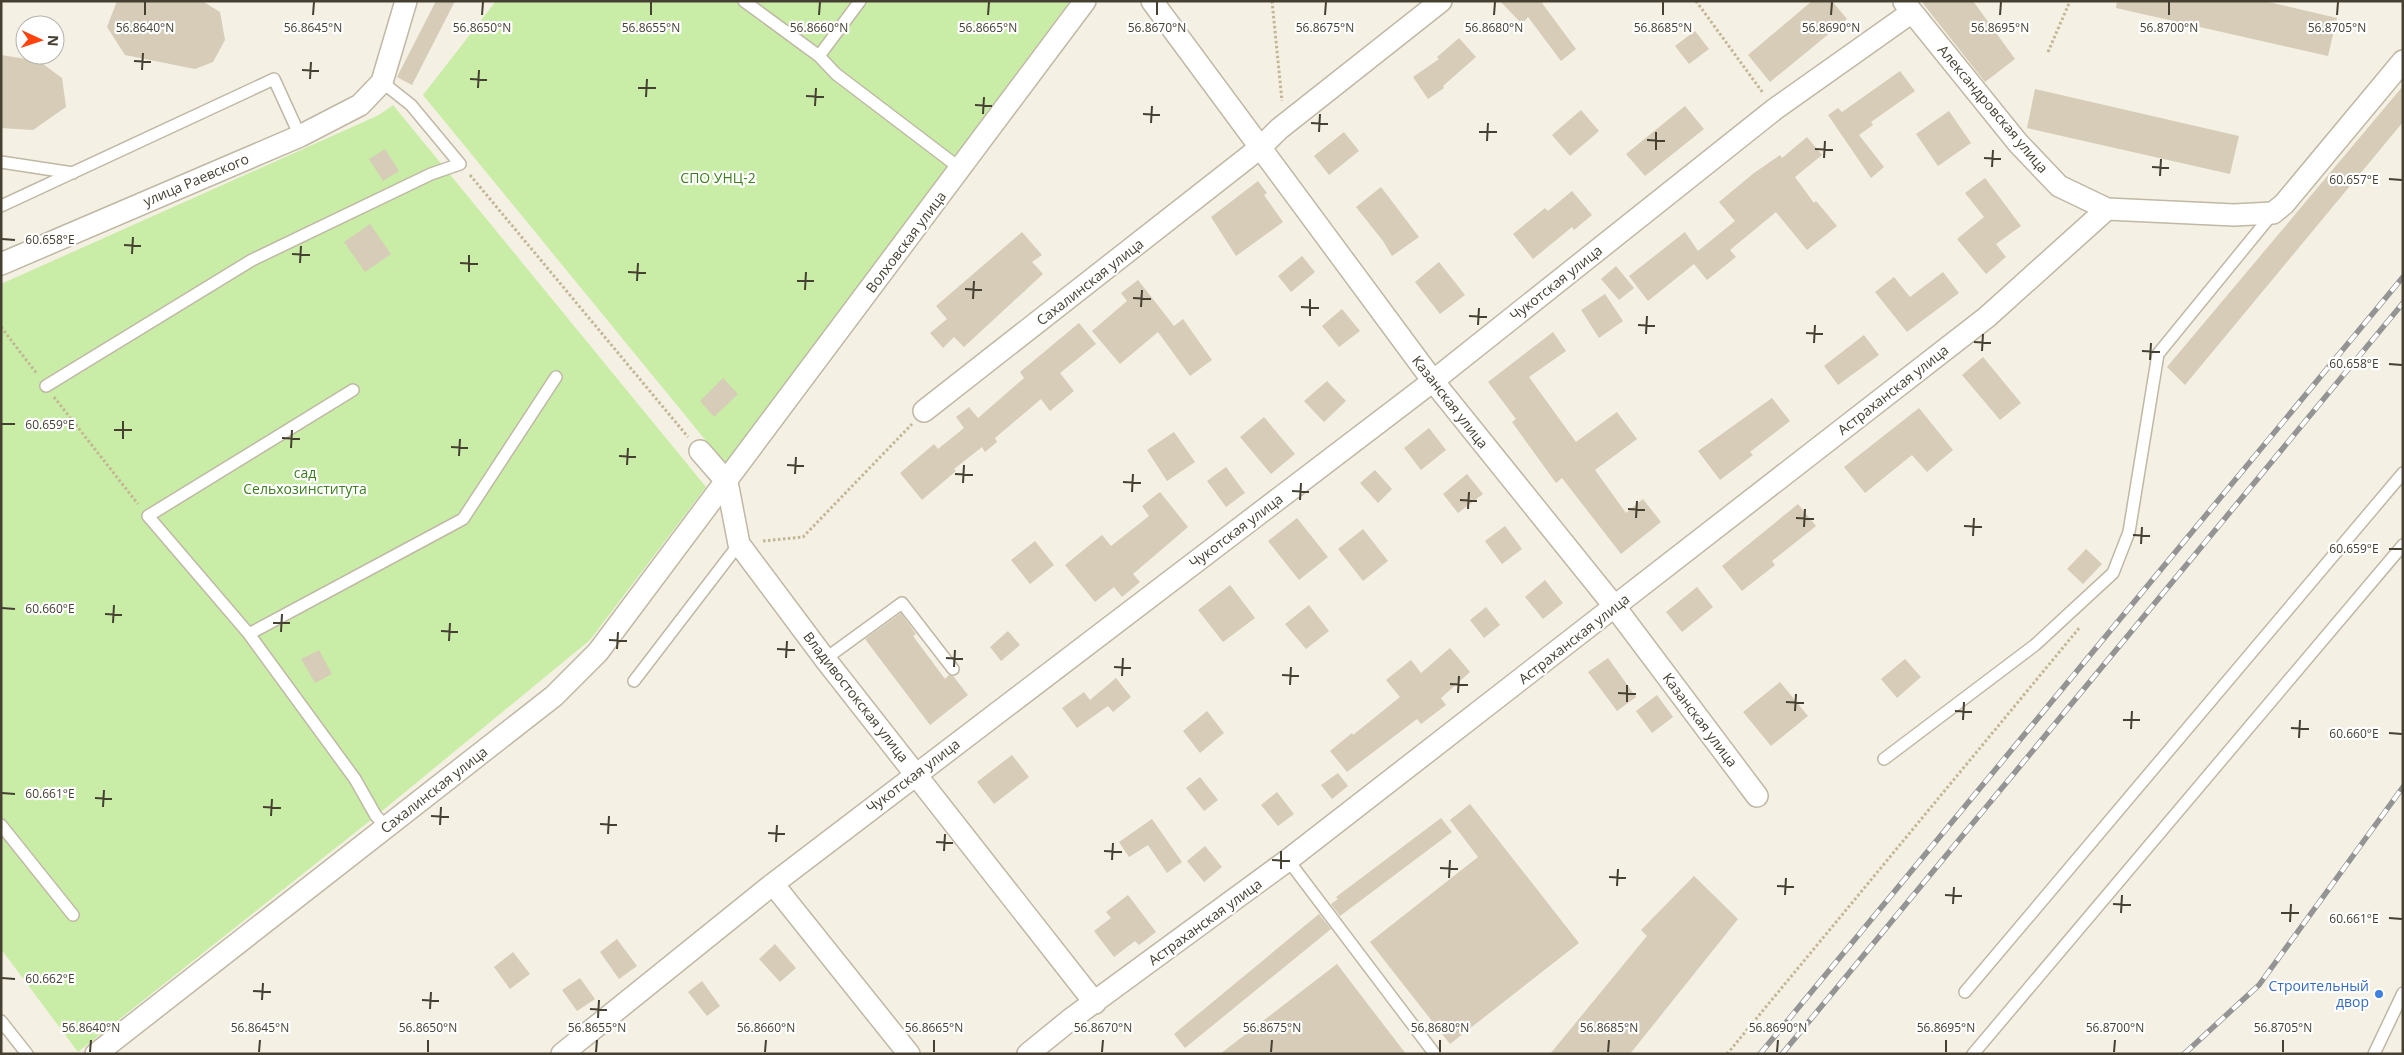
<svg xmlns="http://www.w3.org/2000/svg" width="2404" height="1055" font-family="'Open Sans',sans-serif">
	<rect width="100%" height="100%" fill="#f4f0e3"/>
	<path fill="#c9eda6" d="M496,1H1070L725,464L423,95Z
		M393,105L706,487L590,640L376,816L78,1052L1,949V284L379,115Z"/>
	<path fill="#d6ccb7" d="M117,1H202L220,12L225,40L213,62L195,69L125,55L107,27Z
		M436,1H455L412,85L397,77Z
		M1500,1H1544L1542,3L1576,49L1561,61L1528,17L1522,24Z
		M1812,1H1832L1847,19L1770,82L1748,55Z
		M1921,1H1973L2015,59L1985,82Z
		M2117,1H2264L2337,18L2328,56L2116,8Z
		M1695,31L1709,49L1689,64L1675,46Z
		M1459,38L1476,57L1443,86L1444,88L1428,99L1413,77L1439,59L1437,57Z
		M1,55L39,61L62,78L66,107L33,130L1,128Z
		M1900,71L1915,91L1871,122L1873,125L1859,135L1884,167L1871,178L1828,115L1838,108L1842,112Z
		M2403,86V122L2185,385L2167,367Z
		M2035,89L2239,136L2230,174L2027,128Z
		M1685,106L1704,129L1645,176L1626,154Z
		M1581,110L1599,131L1570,156L1552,135Z
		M1949,111L1971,143L1938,166L1916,134Z
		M1344,132L1359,151L1329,175L1314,156Z
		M1807,137L1822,155L1795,177L1814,203L1816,201L1837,226L1807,250L1776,212L1730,250L1736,257L1707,280L1694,264L1648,301L1629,276L1685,232L1698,251L1735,221L1719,202L1754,173L1780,155L1782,158Z
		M385,149L399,171L383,181L369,159Z
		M1985,178L2021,226L1996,244L2006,257L1986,274L1957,239L1984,217L1965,193Z
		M1258,181L1267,193L1264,195L1283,222L1236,256L1211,217Z
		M1381,187L1419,237L1392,256L1383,241L1356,207Z
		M1572,191L1592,215L1574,230L1572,227L1533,259L1513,234L1545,208L1548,211Z
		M370,224L391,254L365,272L344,242Z
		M1022,232L1042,255L1032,262L1043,274L964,347L954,337L943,348L930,333L947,319L936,306Z
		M1302,256L1315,272L1291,292L1278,276Z
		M1439,262L1465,295L1440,314L1415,282Z
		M1616,266L1634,288L1619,300L1601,279Z
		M1943,272L1959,293L1907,332L1875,292L1894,277L1910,297Z
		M1138,280L1174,326L1183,319L1212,360L1190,376L1158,332L1120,364L1092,331L1127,301L1121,293Z
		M1605,294L1623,321L1599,338L1581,310Z
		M1342,309L1360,331L1339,347L1322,326Z
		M1079,323L1096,344L1060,373L1074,391L1050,411L1041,399L995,438L997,442L985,452L982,447L954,469L956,471L922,500L900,473L934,444L938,449L964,428L956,417L969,407L978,418L1024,378L1020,372Z
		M1553,332L1566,351L1529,377L1576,442L1617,412L1637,439L1595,470L1626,513L1643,499L1661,522L1621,554L1562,478L1556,483L1512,422L1516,419L1488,382Z
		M1864,335L1879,355L1838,385L1824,366Z
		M1983,357L2021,403L2000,420L1962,375Z
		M723,378L738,394L714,417L700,401Z
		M1327,381L1346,401L1324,422L1304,401Z
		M1772,398L1790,421L1750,452L1753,455L1720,480L1698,451Z
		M1919,408L1953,450L1927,472L1912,455L1865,493L1844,467Z
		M1264,417L1295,454L1271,474L1240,437Z
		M1429,428L1446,450L1421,470L1404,448Z
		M1174,432L1195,462L1167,481L1147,450Z
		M1226,467L1245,493L1226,507L1207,481Z
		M1375,470L1392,489L1378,503L1360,483Z
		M1467,474L1483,494L1458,513L1443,494Z
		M1160,492L1188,527L1133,574L1140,582L1122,597L1114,587L1095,602L1065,565L1102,535L1111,546L1149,516L1142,506Z
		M1798,504L1816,526L1772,561L1775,565L1742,591L1722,566Z
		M1297,518L1328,557L1299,580L1268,541Z
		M1505,526L1522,549L1502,564L1485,541Z
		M1363,529L1388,561L1363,581L1338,549Z
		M1035,541L1054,565L1030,584L1011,560Z
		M2086,549L2102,564L2083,584L2067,569Z
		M1545,580L1563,603L1543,619L1525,597Z
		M1230,585L1255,618L1223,642L1198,610Z
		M1697,587L1713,607L1682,632L1666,612Z
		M1309,605L1329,631L1306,649L1285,624Z
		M1486,607L1500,625L1484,638L1470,620Z
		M901,613L916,634L913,636L945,679L949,675L953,676L968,695L930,725L865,639Z
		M1008,631L1020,645L1001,661L990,647Z
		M1450,648L1470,672L1441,698L1446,705L1421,724L1417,719L1347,772L1330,751L1352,733L1353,735L1400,697L1386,680L1411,660L1421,673Z
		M319,650L332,674L315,683L301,659Z
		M1608,658L1636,697L1617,711L1588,672Z
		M1905,659L1921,677L1897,698L1881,679Z
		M1116,678L1131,697L1113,712L1108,706L1077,728L1062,708L1084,692L1090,700Z
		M1780,682L1808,716L1771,746L1743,712Z
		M1657,695L1673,717L1652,733L1636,711Z
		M1207,711L1224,733L1200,753L1183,731Z
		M1012,755L1029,777L994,804L977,782Z
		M1338,773L1348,786L1332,799L1321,785Z
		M1200,777L1218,800L1204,811L1186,788Z
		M1277,792L1294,814L1278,826L1261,805Z
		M1470,804L1579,943L1450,1044L1370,942L1478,857L1450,820Z
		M1441,818L1452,832L1340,916L1331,904L1338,899L1336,897Z
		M1152,819L1182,862L1167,873L1148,845L1129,857L1119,842Z
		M1205,846L1222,867L1204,882L1187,861Z
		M1694,876L1738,919L1630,1054H1550L1647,936L1641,930Z
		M1128,895L1156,932L1139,945L1135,941L1114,957L1094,931L1111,918L1106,912Z
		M1319,914L1331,929L1185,1048L1174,1034Z
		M617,939L637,966L619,979L600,952Z
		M775,944L796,968L780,982L759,959Z
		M513,952L530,974L510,989L494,967Z
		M1337,964L1406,1054H1220Z
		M580,978L595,999L577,1011L562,990Z
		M702,981L720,1006L707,1016L688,992Z"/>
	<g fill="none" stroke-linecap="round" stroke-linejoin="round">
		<g stroke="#c0b8a4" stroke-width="14">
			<path id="lane" d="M744,1L819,56L836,74L961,169
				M819,56L860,1
				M1,162L73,173
				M1,206L274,79L300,136
				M46,386L252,260L431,174L460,164L411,105L382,82
				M249,634L148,516L353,390
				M825,659L902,603L953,669
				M634,681L739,544
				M1884,759L2035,645L2113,573L2129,532L2158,354L2273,213
				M1,825L73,915
				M387,827L376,816L355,779L249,634L463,519L556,377
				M1288,860L1434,1053
				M1965,992L2403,473
				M1,1021L27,1054
				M1973,1054L2403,545
				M2374,1054L2403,993"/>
		</g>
		<g stroke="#c0b8a4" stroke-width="24">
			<path id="street" d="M1152,1L1433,381L1615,607L1757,796
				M1904,2L2018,143L2059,186L2107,209L2234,215L2273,213L2284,204L2403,61
				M1,264L300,136L360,105L382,82L406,1
				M924,411L1261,147L1279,129L1441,1
				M700,451L727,482L739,544L825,659L1095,1003
				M773,884L909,1054
				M96,1054L554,696L598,652L1085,1
				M562,1054L773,884L1433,381L1775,109L1912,12
				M1028,1054L1071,1019L1288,860L1987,317L2107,209"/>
		</g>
		<path stroke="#c3b694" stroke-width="3" stroke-dasharray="2.5 2.5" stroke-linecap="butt" d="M1272,1L1282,101
			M1696,1L1763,93
			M2048,52L2070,1
			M470,175L688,437
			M1,327L37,374
			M54,397L138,504
			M763,541L803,537L912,424
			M1727,1054L2080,627"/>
		<use href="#lane" stroke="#fff" stroke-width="11"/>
		<use href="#street" stroke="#fff" stroke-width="21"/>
		<g stroke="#949494" stroke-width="5.5">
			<path id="rail" d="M1760,1054L2403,277
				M1782,1054L2403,303
				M2184,1054L2259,985L2403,787"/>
		</g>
		<use href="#rail" stroke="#fff" stroke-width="4" stroke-dasharray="11" stroke-linecap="butt"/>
	</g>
	<path fill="none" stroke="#464032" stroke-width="2" d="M145,15V2M313,15L314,2M482,15L483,2M651,15V2M819,15L820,2M988,15L989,2M1157,15V2M1325,15L1326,2M1494,15L1495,2M1663,15V2M1831,15L1832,2M2000,15L2001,2M2169,15V2M2337,15L2338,2M134,61L151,62M142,70L143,53M302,70L319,71M310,79L311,62M470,79L487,80M478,88L479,70M638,88H656M806,96L824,97M646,97L647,79M975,105L992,106M815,106L816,88M983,114L984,97M1143,114L1160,115M1151,123L1152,106M1311,123L1328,124M1319,132L1320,114M1479,132H1497M1647,140L1665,141M1487,141L1488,123M1815,149L1833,150M1656,150V132M1824,158L1825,141M1984,158L2001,159M1992,167L1993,150M2152,167L2169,168M2160,176L2161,159M2389,179L2402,180M2,239L15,240M124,245L141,246M132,254L133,237M292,254L310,255M300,263L301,246M460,263L478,264M469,272V255M628,272L646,273M637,281L638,263M797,281H814M965,289L982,290M805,290L806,272M1133,298L1151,299M973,299L974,281M1141,307L1142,290M1301,307L1319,308M1310,316V299M1469,316L1487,317M1478,325L1479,308M1638,325L1655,326M1806,333L1823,334M1646,334L1647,316M1974,342L1991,343M1814,343L1815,325M1982,351L1983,334M2142,351L2160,352M2150,360L2151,343M2389,364L2402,365M2,424H15M114,430H132M282,438L300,439M123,439V421M451,447L468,448M291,448L292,430M459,456L460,439M619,456L636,457M627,465L628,448M787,465L804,466M795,474L796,457M955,474L973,475M1123,482L1141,483M963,483L964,465M1292,491L1309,492M1132,492L1133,474M1300,500L1301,483M1460,500L1477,501M1468,509L1469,492M1628,509L1645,510M1636,518L1637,501M1796,518L1814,519M1964,526L1982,527M1804,527L1805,509M2133,535L2150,536M1973,536L1974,518M2141,544L2142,527M2389,549H2402M2,608L15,609M105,614L122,615M113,623L114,605M273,623H290M441,631L458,632M281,632L282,614M609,640L627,641M449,641L450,623M617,649L618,632M777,649L795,650M786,658L787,641M946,658L963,659M954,667L955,650M1114,667L1131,668M1282,675L1299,676M1122,676L1123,658M1450,684L1468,685M1290,685L1291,667M1458,693L1459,676M1618,693L1636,694M1627,702V685M1786,702L1804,703M1795,711L1796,694M1955,711L1972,712M1963,720L1964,702M2123,720H2140M2291,728L2309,729M2131,729L2132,711M2389,733L2402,734M2299,738L2300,720M2,793L15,794M95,798L112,799M103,807L104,790M263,807L281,808M271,816L272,799M431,816L449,817M600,824L617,825M440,825L441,807M768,833L785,834M608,834L609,816M776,842L777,825M936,842L953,843M944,851L945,834M1104,851L1122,852M1112,860L1113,843M1272,860L1290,861M1440,868L1458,869M1281,869V851M1609,877L1626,878M1449,878L1450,860M1617,886L1618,869M1777,886L1794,887M1785,895L1786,878M1945,895L1962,896M1953,904L1954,887M2113,904L2131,905M2121,913L2122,895M2281,913H2299M2389,918L2402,919M2290,922L2291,904M2,978L15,979M253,991L271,992M262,1000L263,983M422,1000L439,1001M430,1009L431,992M590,1009L607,1010M598,1018L599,1000M90,1052L91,1040M259,1052L260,1040M428,1052V1040M596,1052L597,1040M765,1052L766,1040M934,1052V1040M1102,1052L1103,1040M1271,1052L1272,1040M1440,1052V1040M1608,1052L1609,1040M1777,1052L1778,1040M1946,1052V1040M2114,1052L2115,1040M2283,1052V1040"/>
	<circle fill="#3f7fe0" stroke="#fff" stroke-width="2" cx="2379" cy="994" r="5"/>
	<g text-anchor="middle" stroke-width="4.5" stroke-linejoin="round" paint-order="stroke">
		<g font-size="14" fill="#464032" stroke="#fff">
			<text transform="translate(1993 109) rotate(50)" y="5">Александровская улица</text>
			<text transform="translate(196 180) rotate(-23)" y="5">улица Раевского</text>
			<text transform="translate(906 242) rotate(-53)" y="5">Волховская улица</text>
			<text transform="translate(1090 282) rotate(-38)" y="5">Сахалинская улица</text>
			<text transform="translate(1556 283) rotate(-38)" y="5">Чукотская улица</text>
			<text transform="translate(1893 390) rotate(-38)" y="5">Астраханская улица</text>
			<text transform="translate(1450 402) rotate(52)" y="5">Казанская улица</text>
			<text transform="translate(1236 531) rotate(-37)" y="5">Чукотская улица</text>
			<text transform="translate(1574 639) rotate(-38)" y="5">Астраханская улица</text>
			<text transform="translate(856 697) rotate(52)" y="5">Владивостокская улица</text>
			<text transform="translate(1700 720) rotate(53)" y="5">Казанская улица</text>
			<text transform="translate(913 776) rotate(-37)" y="5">Чукотская улица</text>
			<text transform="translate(434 790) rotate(-38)" y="5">Сахалинская улица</text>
			<text transform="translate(1205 922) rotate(-36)" y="5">Астраханская улица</text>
		</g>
		<g font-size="14" fill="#3d7e20" stroke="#fff">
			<text x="718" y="183">СПО УНЦ-2</text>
			<text x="305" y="478">сад<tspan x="305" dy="16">Сельхозинститута</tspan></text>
		</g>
		<g font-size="14" fill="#366cbe" stroke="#fff" text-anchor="end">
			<text x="2369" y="991">Строительный<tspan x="2369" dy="16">двор</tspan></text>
		</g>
	</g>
	<g font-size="12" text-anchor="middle" fill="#464032" stroke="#fff" stroke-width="4.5" stroke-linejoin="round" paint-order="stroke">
		<text x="145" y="32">56.8640°N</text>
		<text x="313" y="32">56.8645°N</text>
		<text x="482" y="32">56.8650°N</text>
		<text x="651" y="32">56.8655°N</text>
		<text x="819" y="32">56.8660°N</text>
		<text x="988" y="32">56.8665°N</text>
		<text x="1157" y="32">56.8670°N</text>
		<text x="1325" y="32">56.8675°N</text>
		<text x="1494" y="32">56.8680°N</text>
		<text x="1663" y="32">56.8685°N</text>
		<text x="1831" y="32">56.8690°N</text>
		<text x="2000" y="32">56.8695°N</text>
		<text x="2169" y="32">56.8700°N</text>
		<text x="2337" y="32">56.8705°N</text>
		<text x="2354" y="184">60.657°E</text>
		<text x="50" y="244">60.658°E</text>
		<text x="2354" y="368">60.658°E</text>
		<text x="50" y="429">60.659°E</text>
		<text x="2354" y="553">60.659°E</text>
		<text x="50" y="613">60.660°E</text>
		<text x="2354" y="738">60.660°E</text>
		<text x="50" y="798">60.661°E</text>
		<text x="2354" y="923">60.661°E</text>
		<text x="50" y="983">60.662°E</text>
		<text x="91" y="1032">56.8640°N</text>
		<text x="260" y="1032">56.8645°N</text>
		<text x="428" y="1032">56.8650°N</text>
		<text x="597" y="1032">56.8655°N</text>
		<text x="766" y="1032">56.8660°N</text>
		<text x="934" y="1032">56.8665°N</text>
		<text x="1103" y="1032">56.8670°N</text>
		<text x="1272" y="1032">56.8675°N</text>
		<text x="1440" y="1032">56.8680°N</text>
		<text x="1609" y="1032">56.8685°N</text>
		<text x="1778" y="1032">56.8690°N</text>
		<text x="1946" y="1032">56.8695°N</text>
		<text x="2115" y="1032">56.8700°N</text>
		<text x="2283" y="1032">56.8705°N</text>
	</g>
	<rect width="2404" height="1055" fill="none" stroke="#464032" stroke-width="5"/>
	<g transform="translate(40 40) rotate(93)"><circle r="24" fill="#ffffff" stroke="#b5b3ad"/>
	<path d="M0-4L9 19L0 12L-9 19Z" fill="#ff420e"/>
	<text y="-8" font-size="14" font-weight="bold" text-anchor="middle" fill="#464032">N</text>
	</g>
</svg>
